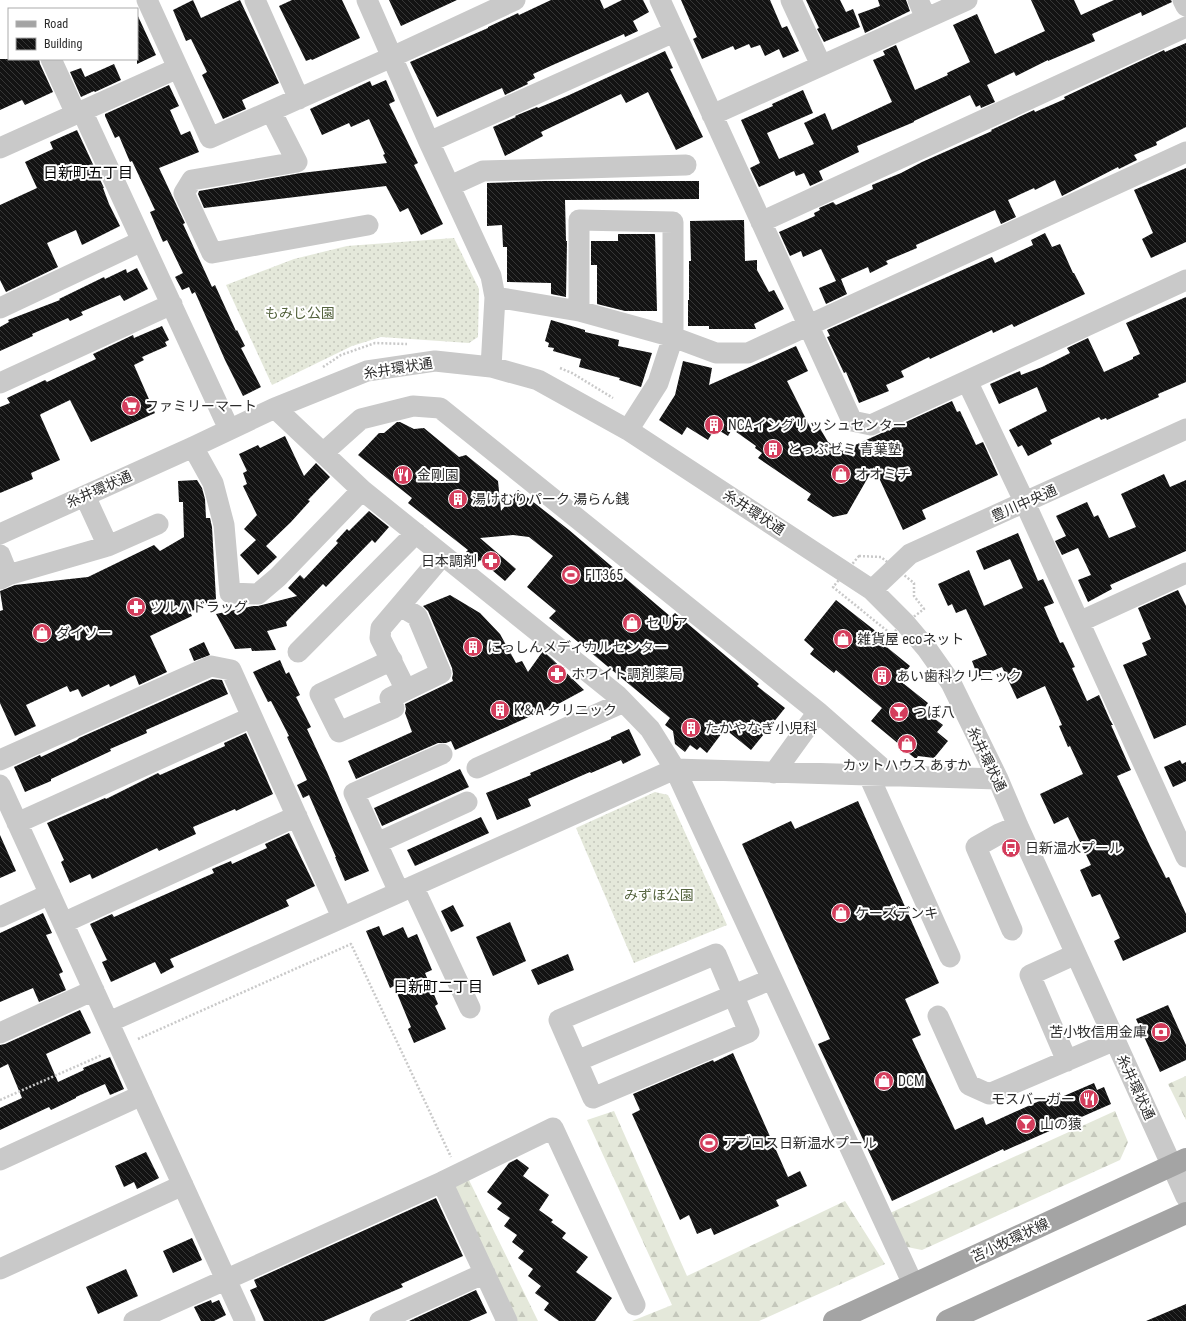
<svg xmlns="http://www.w3.org/2000/svg" width="1186" height="1321" font-family="'Roboto Condensed','Noto Sans JP',sans-serif">
	<defs>
		<pattern id="grass-dots" width="8" height="8" patternUnits="userSpaceOnUse"><rect width="8" height="8" fill="#e4e8da"/><path d="M2 2h.1M6 6h.1" fill="none" stroke="#c4c7bb" stroke-width="1.8" stroke-linecap="round"/></pattern>
		<pattern id="forest-firs" width="22" height="20" patternUnits="userSpaceOnUse"><rect width="22" height="20" fill="#e4e8da"/><path d="M5 1l3.5 6h-7zM16 11l3.5 6h-7z" fill="#c4c7bb"/></pattern>
		<pattern id="building-back-hatch" width="6" height="6" patternUnits="userSpaceOnUse"><rect width="6" height="6" fill="#131313"/><path d="M-1 5l2 2M0 0l6 6M5-1l2 2" fill="none" stroke="#363636"/></pattern>
	</defs>
	<rect width="100%" height="100%" fill="#fff"/>
	<path fill="url(#grass-dots)" d="M454,238L479,289L478,337L469,343L381,337L352,346L272,385L226,285L294,259L347,246Z
		M655,792L668,795L727,925L634,963L576,828Z"/>
	<path fill="url(#forest-firs)" d="M1186,1076V1120L1168,1084Z
		M614,1111L687,1276L845,1201L885,1264L759,1321H632L672,1305L587,1120Z
		M1115,1111L1128,1142L1120,1160L922,1250L907,1247L890,1213Z
		M467,1176L538,1321H514L448,1187Z"/>
	<path fill="url(#building-back-hatch)" d="M193,0L201,18L240,0L279,83L242,100L246,109L223,119L202,75L207,72L191,39L186,41L173,10Z
		M292,0H342L360,38L312,60L311,59L306,61L279,6Z
		M389,0H457L401,26Z
		M551,0H600L604,9L622,0H643L649,12L633,21L638,31L625,37L624,34L555,64L533,74L535,78L527,82L528,84L505,95L502,88L437,117L410,62L488,28V27L518,13L519,15Z
		M681,0H770L782,28L787,26L799,51L783,58L779,49L765,56L760,45L751,48L749,44L735,50L733,46L702,59L693,39L697,37Z
		M806,0H840L846,12L853,9L860,27L824,42L817,29L819,28Z
		M878,0H906L910,11L865,33L858,14L880,6Z
		M1031,0H1074L1081,15L1114,0H1171L1172,2L1142,16L1141,12L1092,34L1095,41L1048,61V60L1016,76L1014,72L987,85L995,102L981,108L980,105L976,107L970,95L914,121V122L857,146L859,152L819,171L823,180L810,186L804,173L796,176L794,171L759,187L750,168L760,163L741,120L773,106L772,104L803,90L813,113L767,133L779,159L814,144L804,123L825,113L832,130L892,102L873,60L885,55L883,51L896,45L915,90L948,75L947,73L970,62L953,25L977,14L995,54L1045,31Z
		M137,14L156,55L137,64Z
		M1186,43V127L1156,142L1157,145L1134,155L1137,160L1119,169L1118,167L1062,196L1055,180L1035,190L1034,188L1008,200L1016,217L1001,224L995,210L916,245L917,248L886,261L888,264L870,273L868,267L841,279L847,294L826,304L819,288L836,281L821,249L803,257L801,251L790,256L779,232L815,216L814,213L820,210L819,208L833,202L836,205L873,189L872,185L901,173L922,162L992,131L991,130L1034,110L1035,112L1065,99L1064,97L1164,50L1165,52Z
		M665,51L673,68L670,69L703,137L676,150L648,92L626,103L621,94L541,132L543,136L505,156L493,127L516,117L515,116L537,107L538,108L567,96Z
		M0,59H39L40,64L53,92L25,105L22,100L0,110Z
		M114,64L121,80L95,92L94,91L81,97L70,72L81,68L85,77Z
		M386,80L395,101L389,104L418,163L414,165L443,224L421,235L408,208L400,212L386,186L204,208L198,194L199,191L301,173L387,163L383,155L385,154L369,119L351,127L349,123L322,135L310,109L370,81L372,86Z
		M169,85L179,106L170,110L181,135L190,131L199,152L159,168L185,223L183,224L212,287L215,285L236,331L237,330L245,346L241,348L261,387L243,396L225,360L195,292L192,294L189,287L182,290L175,277L183,273L167,240L163,242L150,212L155,210L132,161L130,162L119,136L115,138L105,116V114Z
		M77,130L104,188H103L109,204L120,226L82,245L76,230L47,243L58,267L6,292L0,280V205L37,188L25,162L53,149L50,142Z
		M1186,168V242L1151,258L1142,239L1153,233L1134,190Z
		M545,181H699V199L565,200L566,241H567L566,297L551,294V283L507,282V247H503L502,225L487,226V183Z
		M744,220L745,261L757,260V270L769,292L774,290L784,309L754,324L756,329H709V326H688V300H689V261H691L690,221Z
		M1045,233L1052,247L1060,244L1073,273H1074L1085,294L1014,327L1012,324L993,333L992,330L930,359L929,357L901,371L904,377L886,385L889,391L859,403L846,372L844,373L827,337L830,336L827,330L992,257L995,263L1033,245L1031,240Z
		M618,234H655L657,311H625L597,304V265H591V241H618Z
		M137,268L148,289L124,301L120,295L81,312L83,315L70,321L68,318L32,334L33,336L0,351V327L9,322L8,320L60,300L59,299L104,277L105,279L126,269L127,273Z
		M1186,297V382L1158,394L1159,397L1107,420L1106,418L1101,420L1099,417L1050,440L1052,444L1028,456L1022,445L1018,447L1009,430L1047,411L1037,387L999,404L990,384L1020,371L1021,375L1042,367L1070,353L1067,348L1088,338L1104,372L1133,359V357L1140,354L1126,323Z
		M551,320L585,330V332L619,340L618,346L652,353L641,387L619,380L620,378L579,367L581,359L553,351L554,348L548,347L549,343L545,341Z
		M162,326L169,340L165,342L167,346L142,357L144,360L134,365L155,413L91,442L70,400L41,414L40,415L60,460L31,473L33,479L0,493V407L10,403L7,398L45,380L47,382L96,359L93,354L133,335L134,338Z
		M796,346L808,371L787,381L811,429L818,425L828,442L842,451L952,401L957,412L960,411L976,445L983,442L998,475L922,510L926,519L903,530L874,467L847,514L833,517L807,500L811,494L758,458L762,453L755,448L756,446L732,429L728,436L715,428L708,440L687,427L682,435L659,420L675,395L683,361L712,368L709,385L743,370Z
		M397,422H400L414,429L424,428L459,457L466,455L498,481L501,511L518,490L569,530L671,617L675,613L759,684L757,686L785,708L751,750L725,729L707,753L700,747L697,750L690,745L685,752L675,744L673,731L665,725L670,718L549,618L556,611L527,587L553,556L529,537L513,535L480,538L516,569L505,581L480,560L478,562L466,552L468,550L408,503L412,498L358,455L379,433H384Z
		M285,436L304,476L316,463L330,477L308,500L310,501L291,522L266,546L277,557L258,575L240,555L256,540L244,529L257,515L243,486L247,484L243,473L247,471L239,454L258,445L260,448Z
		M1164,474L1170,487L1186,480V551L1110,585L1112,589L1088,602L1078,580L1091,575L1078,548L1062,555L1055,541L1066,536L1056,516L1087,502L1094,517L1098,515L1109,538L1136,527L1121,494Z
		M197,480L202,488L205,499L206,518H210L212,527L216,599L190,612L192,616L150,636L167,672L139,685L135,675L110,687L109,684L82,697L78,689L70,692L67,686L26,705L36,726L15,736L0,703V611L3,610L0,591L15,585L88,577L154,545L160,551L184,537L183,502H179L178,481Z
		M369,511L389,527L375,543L372,540L326,587L323,584L286,622L287,626L267,631L276,650L252,651L251,648L235,649L216,614L253,606H258L297,596L288,588L300,575L304,579L338,543L336,541L347,529L349,531Z
		M1018,533L1038,581L1043,579L1054,603L1044,607L1060,643L1063,642L1075,667L1072,668L1087,701L1099,695L1110,720L1113,725H1111L1131,770L1117,776L1150,846L1166,878L1169,877L1186,914V932L1123,961L1114,941L1120,938L1100,894L1092,897L1080,870L1091,865L1068,817L1054,824L1040,794L1083,774L1070,746L1068,747L1059,726L1062,725L1045,686L1017,699L1002,667L978,677L972,661L987,655L966,609L956,613L952,604L948,606L938,584L969,570L984,606L1023,588L1010,559L984,570L976,551Z
		M1178,590L1186,606V725L1154,739L1123,665L1147,655L1142,643L1151,639L1138,608Z
		M450,595L480,613L500,634L516,663L522,661L528,672L543,651L552,659L584,690L560,703L455,750L451,741L446,743H438L356,779L348,761L412,732L405,713L406,709L405,704L453,681L452,678L453,674L452,668L428,611L423,606Z
		M836,600L882,636L878,640L910,666L899,680L928,703L923,710L943,725L937,732L948,741L934,758L918,756L916,759L899,746L900,745L871,721L882,708L836,670L834,673L810,654L814,649L804,640Z
		M204,642L210,655L194,661L189,649Z
		M280,660L286,674L289,672L300,695L296,697L311,727L307,729L327,772L369,871L345,881L335,857H336L309,795L303,798L297,785L307,780L287,737L289,736L271,701L268,702L253,672Z
		M212,679L222,680L228,694L146,730L147,733L110,749L111,751L51,779V781L25,792L14,767L40,755L41,757L77,740L79,738Z
		M629,729L641,755L623,764L621,760L591,773L590,772L528,799L531,806L497,820L486,793L531,775L530,773L611,739V737Z
		M246,733L273,794L236,811L235,809L193,827L196,834L159,851L157,848L92,879L90,874L70,883L61,862L64,860L47,823L105,798L106,799L158,773L160,775L225,746L224,743Z
		M1180,760L1182,764L1186,762V781L1173,787L1164,767Z
		M460,769L469,787L382,826L374,808Z
		M858,801L939,983L905,999L921,1035L912,1039L955,1130L983,1117L986,1125L1048,1097L1050,1102L1094,1083L1097,1090L1104,1087L1111,1104L1004,1151L1003,1149L892,1201L818,1044L830,1039L742,844L791,821L795,829Z
		M481,817L489,833L415,866L407,850Z
		M289,833L315,886L286,900L289,906L170,959L174,967L161,974L155,962L111,982L102,962L107,960L90,924L112,914L114,917L214,873L212,869L231,861L232,864L267,848L265,844Z
		M0,835L16,871L0,878Z
		M453,905L464,926L451,932L441,911Z
		M43,913L52,933L46,935L63,972L59,974L66,990L39,1002L33,988L0,1002V933Z
		M510,922L526,961L493,976L476,937Z
		M379,926L383,936L403,927L408,938L417,934L432,970L425,973L438,1004L435,1006L446,1029L414,1043L408,1029L411,1027L394,986L390,988L366,931Z
		M568,954L574,970L538,985L531,970Z
		M1168,1005L1186,1045V1060L1160,1072L1136,1019Z
		M80,1010L91,1033L46,1054L58,1082L84,1070L83,1068L110,1057L124,1089L110,1095L105,1084L76,1097V1098L51,1110L49,1107L0,1130V1108L22,1098L8,1064L0,1068V1045L5,1044Z
		M733,1053L788,1177L800,1171L807,1186L776,1200L779,1206L714,1235L711,1228L697,1234L689,1215L680,1220L632,1114L640,1110L633,1094L713,1060L714,1062Z
		M146,1152L159,1178L137,1189L134,1182L124,1187L115,1166Z
		M517,1159L529,1168L523,1176L549,1195L539,1210L553,1220L551,1222L566,1233L562,1238L588,1257L576,1272L612,1298L595,1321H559L544,1310L549,1303L535,1293L541,1286L528,1276L533,1269L518,1258L524,1251L512,1242L517,1235L504,1226L510,1218L497,1209L502,1203L487,1192L509,1163Z
		M436,1198L463,1256L401,1284L403,1287L324,1321H264L250,1290L257,1287L254,1280Z
		M192,1238L202,1260L173,1273L163,1251Z
		M126,1269L138,1296L98,1314L86,1287Z
		M476,1290L487,1313L469,1321H409Z
		M211,1300L212,1303L219,1300L226,1315L214,1321H201L194,1307Z
		M1186,1304V1321H1146Z"/>
	<g fill="none" stroke-linecap="round" stroke-linejoin="round">
		<path stroke="#c9c9c9" stroke-width="2.5" stroke-dasharray="2 2" stroke-linecap="butt" d="M323,367L341,355L375,343L407,344
			M560,368L572,373L613,398
			M859,556L881,557L914,583V596L924,609L891,634L833,587Z
			M138,1039L351,944L451,1157
			M0,1100L102,1055"/>
		<path stroke="#c9c9c9" stroke-width="21" d="M147,0L210,138L392,57L515,0
			M255,0L299,99
			M367,0L429,142L491,276L495,297L491,367
			M660,0L852,421L871,425L1186,280
			M791,0L821,65
			M918,0L926,18
			M1183,0L1186,6
			M51,59L76,114
			M82,111L229,429
			M271,111L297,162L192,180L184,193L212,253L368,225
			M712,115L967,0
			M429,142L674,32
			M0,148L178,68
			M450,186L483,171L686,165
			M761,222L1186,27
			M495,297L579,311L673,337L716,353H748L1186,152
			M0,308L142,241
			M579,311V220L673,222V337L658,383L628,430
			M967,381L1025,503L1186,857
			M0,383L172,304
			M275,408L362,490L618,696L650,729L675,769L913,1284
			M193,447L213,483L224,525L230,593L258,594L278,577L362,490
			M323,453L361,419L413,406L440,408L818,712L891,776
			M0,534L193,447L275,408L367,371L435,361L491,367L538,380L628,430L872,590L905,623L927,649L951,683L998,779L1018,826L1186,1197
			M108,546L158,524
			M0,555L8,575L0,579
			M8,575L108,546L85,496
			M872,590L910,554L1186,429
			M400,606L417,616L441,673L406,690
			M1079,622L1186,573
			M298,652L416,533
			M392,660L320,694L339,732L394,708L390,698L406,690L380,638L381,628L443,555
			M0,760L211,666L231,670L342,917
			M477,768L624,702
			M774,773L818,712
			M869,776L950,957
			M0,785L245,1321
			M17,823L252,717
			M377,843L467,802
			M413,886L470,1008
			M399,892L354,793L442,754
			M0,917L50,894
			M63,923L297,816
			M1012,930L976,847L999,834L1018,826
			M716,954L749,1032L593,1098L559,1020Z
			M938,1016L969,1085L989,1094L1115,1040
			M109,1022L675,769L998,779
			M0,1033L94,990
			M577,1061L772,979
			M1067,1061L1030,975L1076,954
			M0,1160L142,1095
			M442,1182L507,1321
			M0,1269L183,1185
			M134,1321L442,1182L553,1128L635,1305
			M380,1321L485,1273"/>
		<path stroke="#a4a4a4" stroke-width="22" d="M834,1321L1186,1159
			M947,1321L1186,1213"/>
	</g>
	<defs>
		<g id="supermarket-disc" transform="scale(1)"><circle r="9.5" fill="#d43d5c" stroke="#fff"/><path d="M-6-5.5h2.5l.6 2H6L4.5 2H-2.5L-4.4-4H-6ZM-1.5 3.2a1.3 1.3 0 1 0 .1 0ZM3 3.2a1.3 1.3 0 1 0 .1 0Z" fill="#fff"/></g>
		<g id="building-disc" transform="scale(1)"><circle r="9.5" fill="#d43d5c" stroke="#fff"/><path d="M-4-6H4V6H1V3H-1V6H-4ZM-2.5-4.3h1.7v1.8h-1.7ZM.8-4.3h1.7v1.8H.8ZM-2.5-1h1.7V.8h-1.7ZM.8-1h1.7V.8H.8Z" fill="#fff"/></g>
		<g id="shop-disc" transform="scale(1)"><circle r="9.5" fill="#d43d5c" stroke="#fff"/><path d="M-5-2.5h2.3a2.7 3.5 0 0 1 5.4 0H5L5.5 6h-11ZM-1.5-2.5h3a1.5 2.3 0 0 0-3 0Z" fill="#fff"/></g>
		<g id="restaurant-disc" transform="scale(1)"><circle r="9.5" fill="#d43d5c" stroke="#fff"/><path d="M-5-6h1v4h1v-4h1v4h1v-4h1v5L-1.5 .5V6h-2V.5L-5-1ZM5-6V6H3V1.5H1.5Q1.5-4 5-6Z" fill="#fff"/></g>
		<g id="pharmacy-disc" transform="scale(1)"><circle r="9.5" fill="#d43d5c" stroke="#fff"/><path d="M-2-6h4v4h4v4h-4v4h-4v-4h-4v-4h4Z" fill="#fff"/></g>
		<g id="stadium-disc" transform="scale(1)"><circle r="9.5" fill="#d43d5c" stroke="#fff"/><path d="M0-5a6.5 5 0 1 0 0 10a6.5 5 0 1 0 0-10ZM-3.5-1.8h7v3.6h-7Z" fill="#fff"/></g>
		<g id="bar-disc" transform="scale(1)"><circle r="9.5" fill="#d43d5c" stroke="#fff"/><path d="M-6-5H6L.8 .8V4.5H3.5V6h-7V4.5H-.8V.8Z" fill="#fff"/></g>
		<g id="bus-disc" transform="scale(1)"><circle r="9.5" fill="#d43d5c" stroke="#fff"/><path d="M-5-6H5V4H4V6H2V4H-2V6H-4V4H-5ZM-3.5-4V0h7V-4ZM-3.5 1.2v1.5H-2V1.2ZM2 1.2v1.5H3.5V1.2Z" fill="#fff"/></g>
		<g id="bank-disc" transform="scale(1)"><circle r="9.5" fill="#d43d5c" stroke="#fff"/><path d="M-6-4H6V4H-6ZM0-2.3a2.3 2.3 0 1 0 0 4.6a2.3 2.3 0 1 0 0-4.6Z" fill="#fff"/></g>
	</defs>
	<g fill-rule="evenodd">
		<use href="#supermarket-disc" x="131" y="406"/>
		<use href="#building-disc" x="714" y="425"/>
		<use href="#building-disc" x="773" y="449"/>
		<use href="#shop-disc" x="841" y="474"/>
		<use href="#restaurant-disc" x="403" y="475"/>
		<use href="#building-disc" x="458" y="499"/>
		<use href="#pharmacy-disc" x="491" y="561"/>
		<use href="#stadium-disc" x="571" y="575"/>
		<use href="#pharmacy-disc" x="136" y="607"/>
		<use href="#shop-disc" x="632" y="623"/>
		<use href="#shop-disc" x="42" y="633"/>
		<use href="#shop-disc" x="843" y="639"/>
		<use href="#building-disc" x="473" y="647"/>
		<use href="#pharmacy-disc" x="557" y="674"/>
		<use href="#building-disc" x="882" y="676"/>
		<use href="#building-disc" x="500" y="710"/>
		<use href="#bar-disc" x="899" y="712"/>
		<use href="#building-disc" x="691" y="728"/>
		<use href="#shop-disc" x="907" y="744"/>
		<use href="#bus-disc" x="1011" y="848"/>
		<use href="#shop-disc" x="841" y="913"/>
		<use href="#bank-disc" x="1161" y="1032"/>
		<use href="#shop-disc" x="884" y="1081"/>
		<use href="#restaurant-disc" x="1089" y="1099"/>
		<use href="#bar-disc" x="1026" y="1124"/>
		<use href="#stadium-disc" x="709" y="1143"/>
	</g>
	<g text-anchor="middle" stroke-width="4" stroke-linejoin="round" paint-order="stroke">
		<g font-size="14" fill="#54633e" stroke="#fff">
			<text x="300" y="318">もみじ公園</text>
			<text x="659" y="900">みずほ公園</text>
		</g>
		<g font-size="14" fill="#2c2c2c" stroke="#fff">
			<text transform="translate(398 368) rotate(-9)" y="5">糸井環状通</text>
			<text transform="translate(99 489) rotate(-24)" y="5">糸井環状通</text>
			<text transform="translate(1024 503) rotate(-24)" y="5">豊川中央通</text>
			<text transform="translate(754 512) rotate(33)" y="5">糸井環状通</text>
			<text transform="translate(987 759) rotate(64)" y="5">糸井環状通</text>
			<text transform="translate(1136 1087) rotate(65)" y="5">糸井環状通</text>
			<text transform="translate(1010 1240) rotate(-25)" y="5">苫小牧環状線</text>
		</g>
		<g font-size="14" fill="#2c2c2c" stroke="#fff" text-anchor="start">
			<text x="145" y="411">ファミリーマート</text>
			<text x="728" y="430">NCAイングリッシュセンター</text>
			<text x="787" y="454">とっぷゼミ 青葉塾</text>
			<text x="855" y="479">オオミチ</text>
			<text x="417" y="480">金剛園</text>
			<text x="472" y="504">湯けむりパーク 湯らん銭</text>
			<text x="477" y="566" text-anchor="end">日本調剤</text>
			<text x="585" y="580">FIT365</text>
			<text x="150" y="612">ツルハドラッグ</text>
			<text x="646" y="628">セリア</text>
			<text x="56" y="638">ダイソー</text>
			<text x="857" y="644">雑貨屋 ecoネット</text>
			<text x="487" y="652">にっしんメディカルセンター</text>
			<text x="571" y="679">ホワイト調剤薬局</text>
			<text x="896" y="681">あい歯科クリニック</text>
			<text x="514" y="715">K＆A クリニック</text>
			<text x="913" y="717">つぼ八</text>
			<text x="705" y="733">たかやなぎ小児科</text>
			<text x="907" y="770" text-anchor="middle">カットハウス あすか</text>
			<text x="1025" y="853">日新温水プール</text>
			<text x="855" y="918">ケーズデンキ</text>
			<text x="1147" y="1037" text-anchor="end">苫小牧信用金庫</text>
			<text x="898" y="1086">DCM</text>
			<text x="1075" y="1104" text-anchor="end">モスバーガー</text>
			<text x="1040" y="1129">山の猿</text>
			<text x="723" y="1148">アブロス日新温水プール</text>
		</g>
		<g font-size="15" fill="#000" stroke="#fff">
			<text x="88" y="178">日新町五丁目</text>
			<text x="438" y="992">日新町二丁目</text>
		</g>
	</g>
	<rect x="8" y="8" width="130" height="52" fill="#ffffff" stroke="#ababab"/>
	<rect x="16" y="21" width="20" height="6" fill="#a4a4a4" stroke="#ababab"/>
	<text x="44" y="28" font-size="12" fill="#2c2c2c">Road</text>
	<rect x="16" y="38" width="20" height="12" fill="url(#building-back-hatch)" stroke="#ababab"/>
	<text x="44" y="48" font-size="12" fill="#2c2c2c">Building</text>
</svg>
